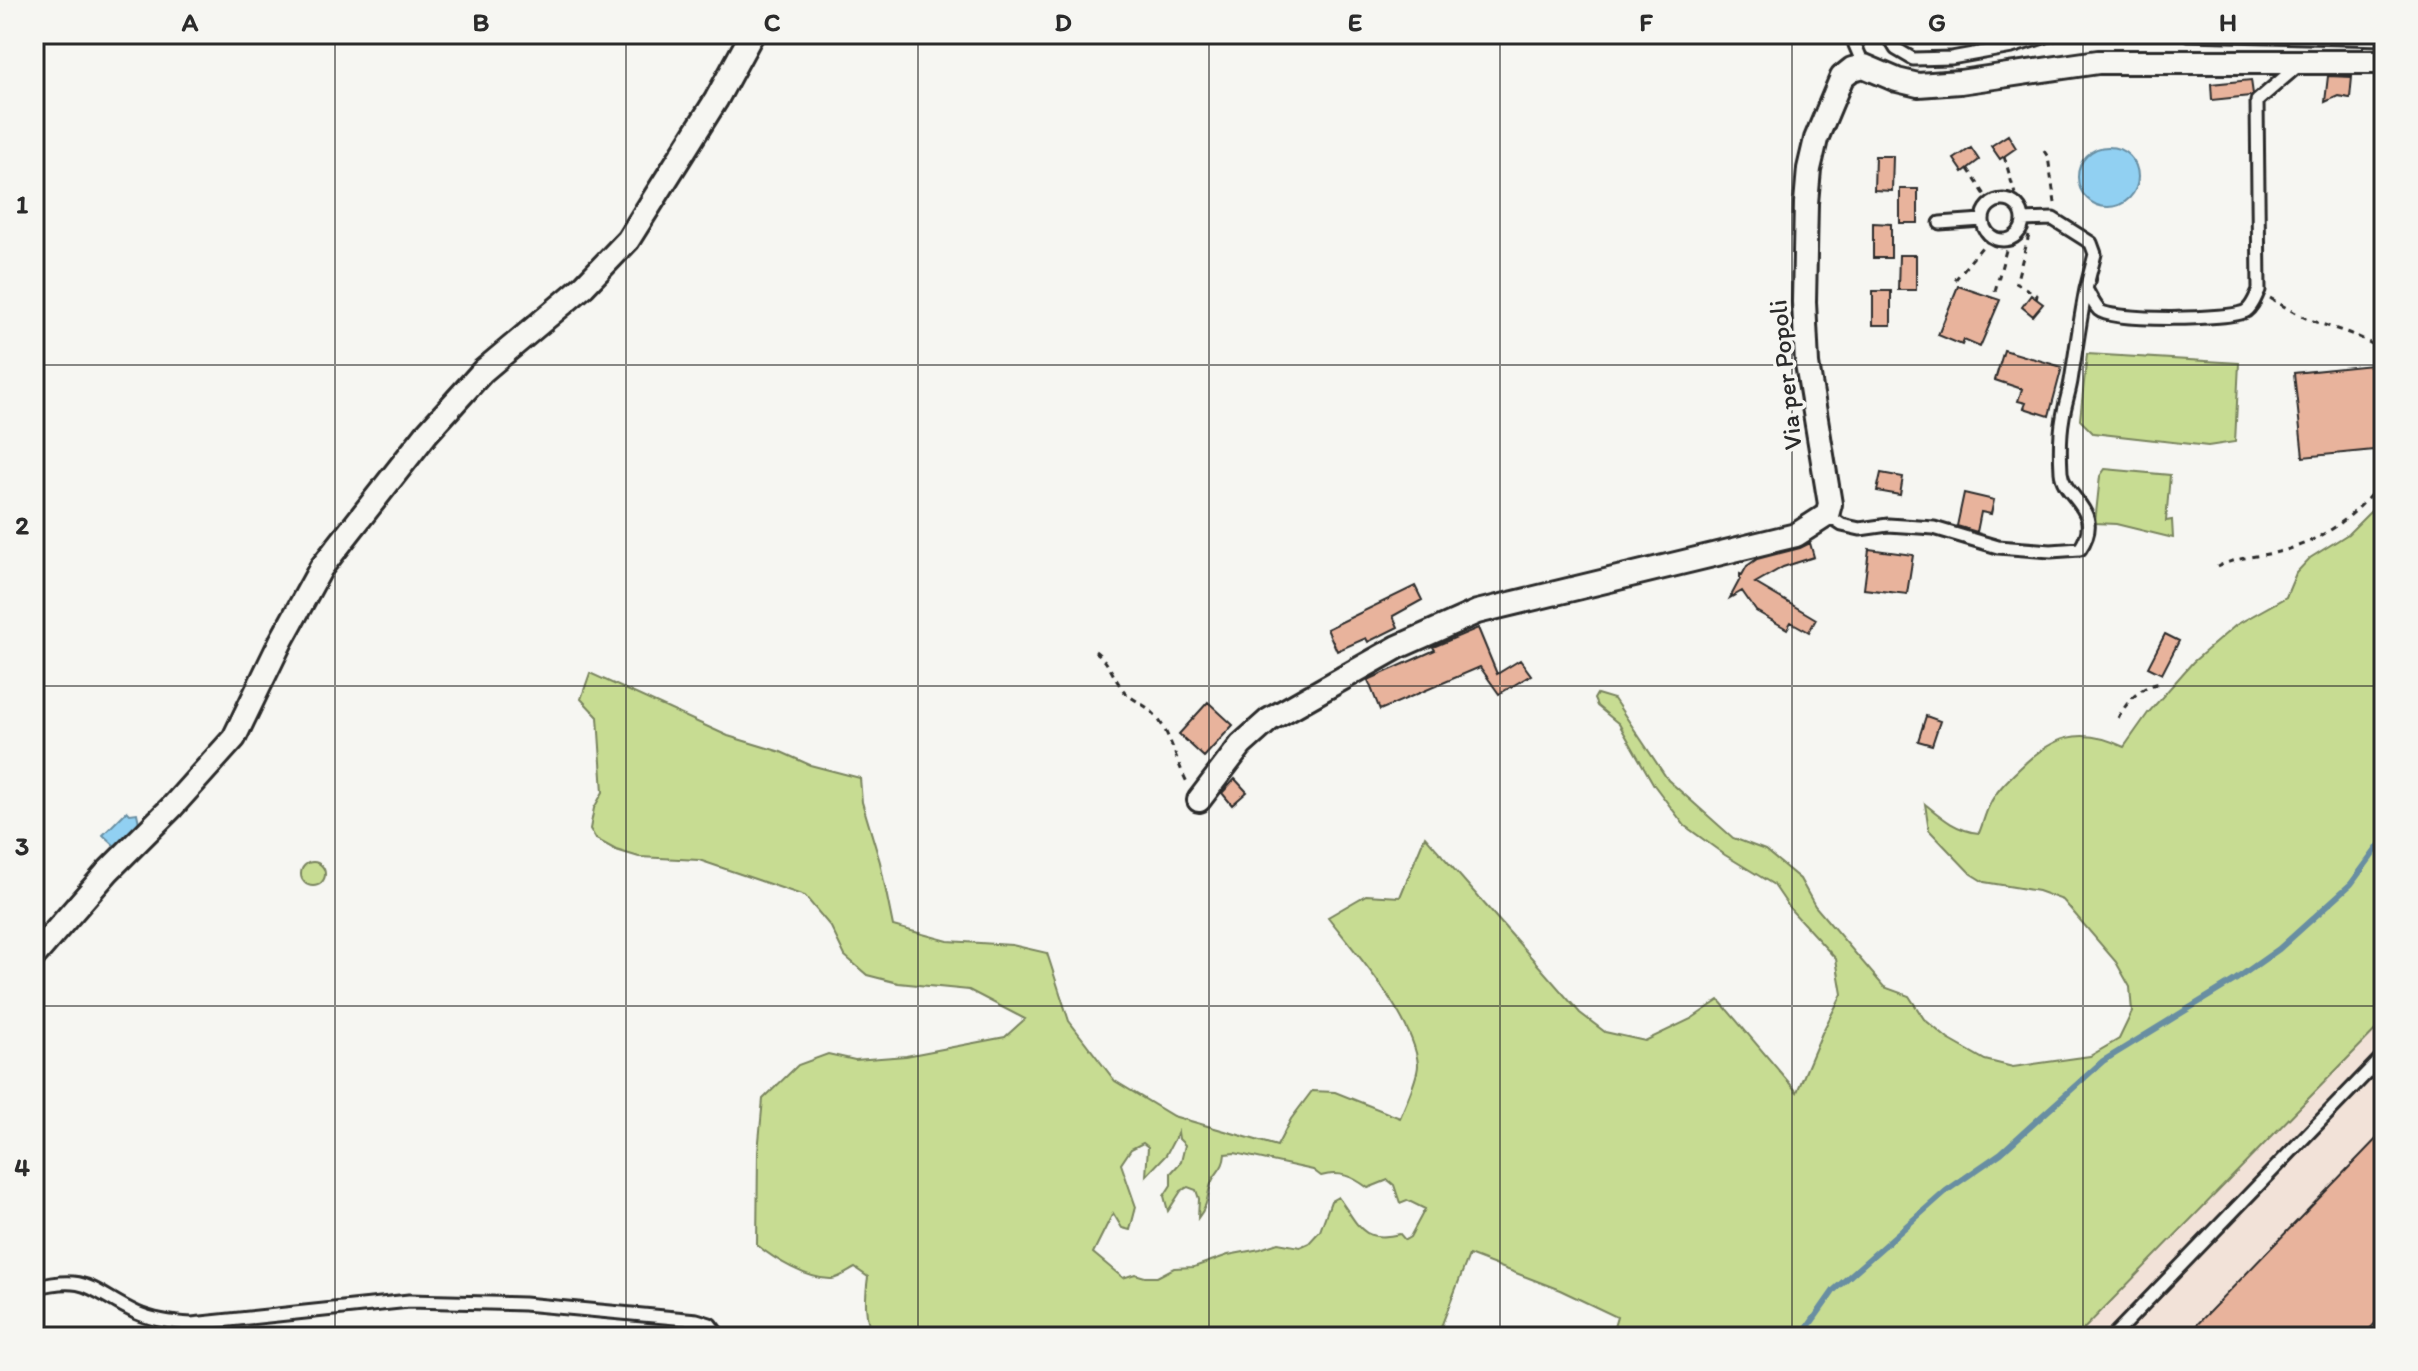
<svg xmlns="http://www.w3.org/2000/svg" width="2418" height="1371" font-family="Itim,sans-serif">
	<rect width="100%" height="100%" fill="#f6f6f2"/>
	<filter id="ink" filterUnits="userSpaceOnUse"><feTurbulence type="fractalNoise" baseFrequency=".0125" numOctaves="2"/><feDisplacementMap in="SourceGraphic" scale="16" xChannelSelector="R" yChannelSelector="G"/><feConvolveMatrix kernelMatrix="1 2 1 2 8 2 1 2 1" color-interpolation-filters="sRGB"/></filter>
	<g filter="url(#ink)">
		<path fill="#f2e2d8" d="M2384,1021V1337H2076L2245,1163Z"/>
		<path fill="#c7dc92" stroke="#79845e" stroke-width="2" fill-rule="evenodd" d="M2087,354L2239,363L2235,442L2208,446L2093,433L2080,420Z
			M2105,469L2170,475L2166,521L2172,520L2173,538L2116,524L2095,523L2100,476Z
			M2384,498V1021L2076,1337H1611L1617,1317L1560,1290L1469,1255L1437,1337H874C864,1318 865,1298 868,1277L855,1268C849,1271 839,1278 832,1279C808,1280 774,1259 757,1245L758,1152L763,1099L798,1065L828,1054L855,1060L906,1056L1005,1037L1025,1019L969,990L898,983L867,975L845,956L831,927L805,896L699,860L639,857L616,850L596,839L590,829L594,808L603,792L598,717L581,699L590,673L728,736L781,752L810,765L860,778L862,802L880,862L893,926L948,941L1012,945L1047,953L1069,1021L1115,1081L1173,1116L1277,1146L1291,1119L1312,1091L1335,1092L1400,1118C1405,1105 1418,1078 1418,1065C1415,1020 1356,953 1328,917L1366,895L1400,897L1425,836L1580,1013L1605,1032L1645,1041L1691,1019L1719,1000L1797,1092L1822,1033L1842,994L1836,959L1791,910L1774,885L1725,855L1685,826L1654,785L1619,724L1597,706L1594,699L1597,694L1614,699L1668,780L1733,838L1765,850L1800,879L1815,906L1884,987L1909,996L1924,1019L1948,1039L1985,1060L2013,1067L2090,1056L2119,1039L2132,1012L2130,987L2116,962L2063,900L2038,891L1984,882L1971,874L1929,830L1925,804C1942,818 1957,831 1979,833C1983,824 1985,813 1990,804C1996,791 2008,780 2018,770C2051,737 2080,725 2124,747L2148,713L2193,662L2236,625L2286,597L2296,573L2310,558L2348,534ZM1178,1132L1179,1139L1185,1145L1181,1162L1171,1173V1185L1164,1196L1168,1211L1181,1191L1188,1187L1196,1190L1199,1199L1198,1218C1211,1201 1206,1192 1213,1179C1219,1169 1224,1167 1225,1154L1235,1153L1313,1170L1321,1176C1340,1171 1352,1176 1368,1188L1388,1180L1394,1185L1400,1203L1407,1200L1425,1209L1410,1237L1405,1240L1400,1234C1360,1244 1358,1223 1338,1197L1331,1201L1320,1231L1309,1243L1300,1247L1278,1243L1260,1249L1228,1255L1194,1267L1174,1268L1157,1277H1145L1135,1274L1123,1278L1093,1253L1113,1213L1122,1228L1130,1230L1136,1207L1121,1164L1131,1149L1143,1143L1148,1147L1146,1176L1166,1155Z
			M301 874a12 12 0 1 1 24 0a12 12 0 1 1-24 0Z"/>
		<path fill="#91d0f2" stroke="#688ea2" stroke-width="2" d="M2078 177a30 30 0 1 1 60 0a30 30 0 1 1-60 0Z
			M127,811L130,814L137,813L139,823L116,847L103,835Z"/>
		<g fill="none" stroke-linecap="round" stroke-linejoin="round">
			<path stroke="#688ea2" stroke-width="6" d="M1801,1337L1834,1290L1946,1191L2001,1153L2103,1061L2235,980L2279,949L2351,884L2384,839"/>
		</g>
		<path fill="#e8b39c" stroke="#2b2b2b" stroke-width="2" d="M2328,76L2352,77L2350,98L2338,96L2325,102Z
			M2251,80L2253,94L2250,96L2212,100L2211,84Z
			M2008,135L2016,148L2000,159L1991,146Z
			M1971,148L1979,160L1963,172L1954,159Z
			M1875,156H1893L1892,191L1874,190Z
			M1900,189H1918V223H1900Z
			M1873,223L1891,224V258H1873Z
			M1899,255H1916V290H1898Z
			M1958,286L2000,300L1980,347L1964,340L1962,345L1938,335Z
			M1873,291H1891V325H1873Z
			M2031,295L2043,304L2033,316L2022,307Z
			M2004,350L2062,367L2049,416L2024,408L2026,403L2018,401L2022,389L1995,380Z
			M2381,364L2384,449L2303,457L2294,373Z
			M1881,473L1903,477L1900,495L1877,491Z
			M1964,493L1994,500L1991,514L1981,512L1977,532L1957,526Z
			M1810,543L1814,557L1783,567L1755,583L1816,619L1809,632L1791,622L1787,629L1756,611L1742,591L1730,598L1740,579V574L1742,575L1747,566L1757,559L1800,548Z
			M1869,549L1913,555L1907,594L1864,589Z
			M1415,586L1422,600L1393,616L1398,627L1368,642L1366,638L1337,651L1327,629Z
			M1478,628L1497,674L1520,660L1531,675L1499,694L1480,667L1380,710L1368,680L1435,650L1433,647Z
			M2165,634L2179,641L2162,674L2148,667Z
			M1208,702L1233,725L1204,757L1179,734Z
			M1926,716L1940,721L1932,745L1918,741Z
			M1235,779L1247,792L1232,805L1222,793Z
			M2384,1131V1314L2362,1337H2185Z"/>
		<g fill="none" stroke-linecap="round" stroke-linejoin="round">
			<g stroke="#2b2b2b" stroke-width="17">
				<path id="service" d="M1854,34L1855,45L1864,66
					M1887,34L1896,49L1913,59L1951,58L2012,47L2053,34
					M2188,34L2384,39
					M1983 220a20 20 0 1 1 40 0a20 20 0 1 1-40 0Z
					M2023,220L2053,219L2091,243L2095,254L2086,289C2090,296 2094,305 2099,310C2112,322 2231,320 2246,311C2253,306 2255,298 2259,290L2257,101L2300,64
					M1940,223L1982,220
					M1827,515L1842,525L1860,529L1888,525L1934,528L1998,547L2051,551L2080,549C2106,510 2063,498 2061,472C2060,455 2060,433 2063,417C2065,404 2069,393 2071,381C2076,350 2080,320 2086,289
					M34,1288C88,1273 92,1292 137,1313C155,1321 173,1323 192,1324L409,1301L524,1304L697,1320L710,1324L720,1337
					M2112,1337L2384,1055"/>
			</g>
			<g stroke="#2b2b2b" stroke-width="28">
				<path id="minor" d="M1199,800L1241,745L1269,720L1398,647L1477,612L1796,535L1827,515L1830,504L1807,364L1804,302L1806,203L1809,169L1816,139L1842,77L1852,69L1864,66L1897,80L1918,85L1960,82L2098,62H2384
					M34,956L108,871L172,807L234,738L281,641L321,568L427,433L483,371L584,286L628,240L716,100L752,34"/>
			</g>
			<path stroke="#2b2b2b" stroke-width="3" stroke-dasharray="6 6" stroke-linecap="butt" d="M2044,151L2048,157L2055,203
				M2004,156L2015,194L2013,203
				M1968,169L1991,204
				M2029,235L2016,283L2037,295L2036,300
				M1955,280L1991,236
				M1995,291L2009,239
				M2270,298C2285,307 2299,316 2316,322C2340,331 2365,335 2384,354
				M2217,567C2237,557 2256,557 2278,552C2321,542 2359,515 2384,477
				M1095,651C1108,661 1112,674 1121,687C1129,700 1145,703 1155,715C1171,734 1176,762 1188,784
				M2118,718C2128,700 2141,685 2163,683"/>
			<use href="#service" stroke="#f6f6f2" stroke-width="11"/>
			<use href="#minor" stroke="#f6f6f2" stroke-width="22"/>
		</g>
	</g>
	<path fill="none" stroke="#2b2b2b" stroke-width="2" stroke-opacity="0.55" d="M335,34V1337M626,34V1337M918,34V1337M1209,34V1337M1500,34V1337M1792,34V1337M2083,34V1337M34,365H2384M34,686H2384M34,1006H2384"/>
	<g text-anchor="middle" stroke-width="7" stroke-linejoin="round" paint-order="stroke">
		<g font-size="26" fill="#2b2b2b" stroke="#f6f6f2">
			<text transform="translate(1785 375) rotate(-96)" y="9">Via per Popoli</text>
		</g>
	</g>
	<rect width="2418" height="1371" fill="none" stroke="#f6f6f2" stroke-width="88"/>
	<rect x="44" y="44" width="2330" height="1283" fill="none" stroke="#2b2b2b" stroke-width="3"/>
	<g font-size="26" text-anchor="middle" font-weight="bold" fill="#2b2b2b">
		<text x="190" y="31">A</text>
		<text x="481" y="31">B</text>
		<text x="772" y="31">C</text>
		<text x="1063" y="31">D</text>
		<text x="1355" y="31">E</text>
		<text x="1646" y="31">F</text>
		<text x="1937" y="31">G</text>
		<text x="2228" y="31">H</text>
		<text x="22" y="213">1</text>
		<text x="22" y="534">2</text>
		<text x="22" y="855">3</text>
		<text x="22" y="1176">4</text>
	</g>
</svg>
